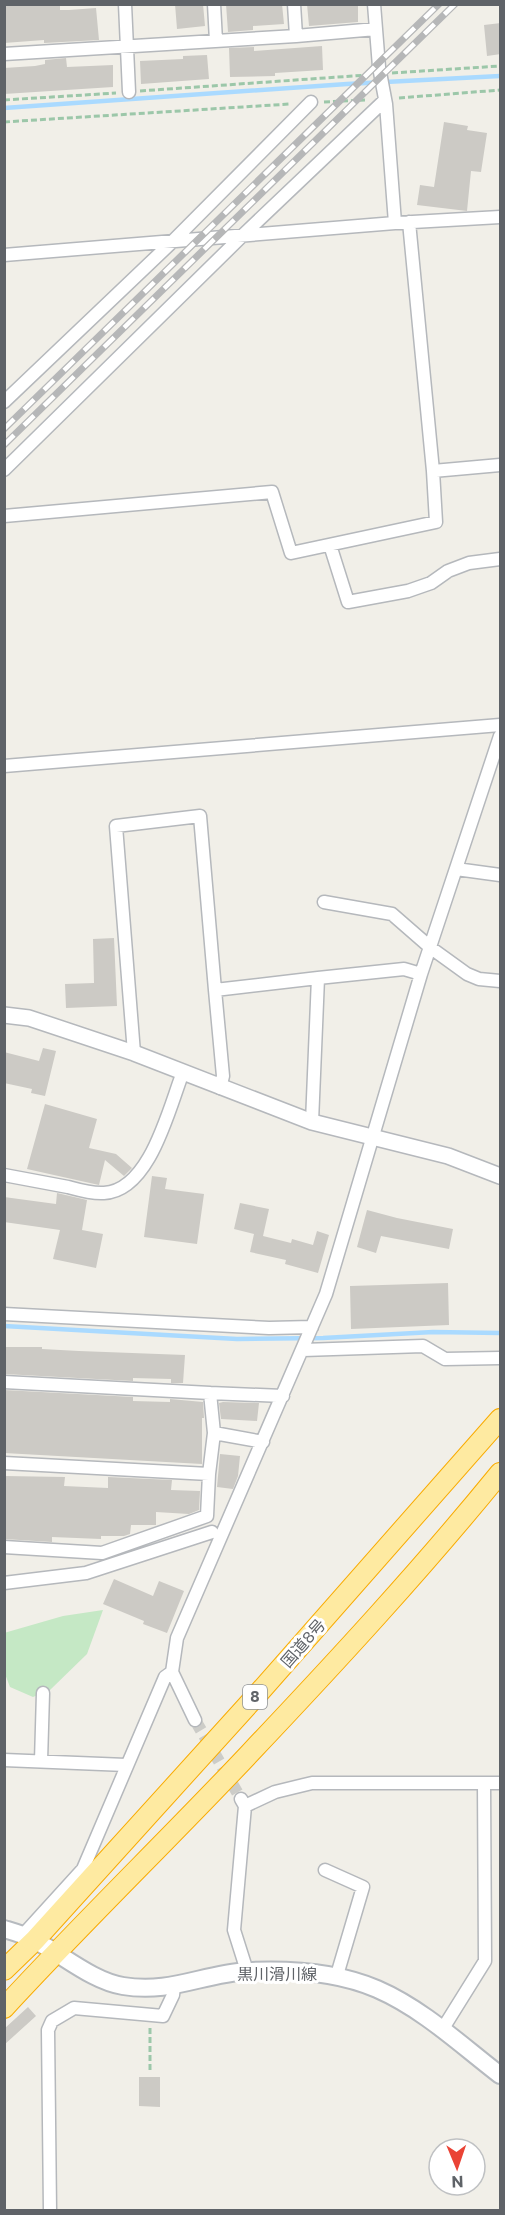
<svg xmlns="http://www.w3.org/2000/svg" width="505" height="2215" font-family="Commissioner,'Noto Sans JP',sans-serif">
	<rect width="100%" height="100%" fill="#f1efe8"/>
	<path fill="#c5e8c5" d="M103,1610L87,1654L50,1690L33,1697L10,1687L5,1674L4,1633L63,1616Z"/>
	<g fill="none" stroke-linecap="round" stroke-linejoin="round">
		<path stroke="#aadaff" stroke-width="4.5" d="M4,108L347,84L500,76
			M4,1326L237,1339L323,1338L433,1332L500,1333"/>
	</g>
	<path fill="#cccac5" d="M4,4H60V10H69L96,8L99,40L44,43V40L4,43Z
		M175,4H203L205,26L177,29Z
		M226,4H282L284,24L253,26V30L228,32Z
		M307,4H358V22L309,26Z
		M501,23V54L487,56L484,25Z
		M322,46L323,70L275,73V76L230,77L229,48L254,47V51Z
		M207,55L209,79L141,84L140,61L183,59V56Z
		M66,58L67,67L113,65V87L4,94V68L35,66L45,64V60Z
		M444,122L468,126L467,130L487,133L481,172L471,171L467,211L417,205L420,185L434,187Z
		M114,938L117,1006L66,1008L65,984L94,983L93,939Z
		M43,1048L56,1051L45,1096L31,1093L32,1089L4,1083V1052L39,1061Z
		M45,1104L97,1119L89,1148L116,1154L132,1168L124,1176L105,1160L99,1185L27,1169Z
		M152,1176L167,1178L165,1189L204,1194L197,1244L144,1237Z
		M57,1193L87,1200L82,1230L103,1234L96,1268L53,1259L60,1230L4,1222V1197L56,1204Z
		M240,1203L269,1209L263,1236L291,1243L292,1239L313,1245L317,1231L329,1235L318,1273L285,1264L286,1260L250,1252L254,1234L234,1229Z
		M367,1210L397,1218L453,1229L449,1249L381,1236L376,1253L357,1247Z
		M448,1283L449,1325L351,1329L350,1286Z
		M4,1347H42V1349L79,1351L185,1355L183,1383H171V1379L133,1378V1381L4,1374Z
		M4,1390L133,1397V1401L170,1402V1399L203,1402L204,1418H202V1464L4,1453Z
		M223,1402L259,1403L257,1421L221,1419L219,1403Z
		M220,1454L240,1456L238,1476L233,1489L217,1487Z
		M4,1476L65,1477L64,1486L108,1488V1477L172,1480L171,1490L200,1491L199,1510L189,1514L156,1512V1525H131L130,1534L124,1536H101V1539L52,1537V1542L4,1539Z
		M114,1579L153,1596L159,1581L184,1591L167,1633L143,1624L144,1621L103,1604Z
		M28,2007L36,2016L4,2045V2029Z
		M139,2077H160V2107L139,2106Z"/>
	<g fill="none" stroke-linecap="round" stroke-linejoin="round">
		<path stroke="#ccccc8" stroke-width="12" stroke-dasharray="12 6" stroke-linecap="butt" d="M195,1720L241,1799"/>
		<g stroke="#b5b8bc" stroke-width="15">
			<path id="minor" d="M125,4L129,92
				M214,4L216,41
				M294,4L296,36
				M374,4L379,67L386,104L395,223
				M4,54L296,36L376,29
				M409,222L433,471
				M4,255L395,223L500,217
				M4,402L173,241L311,102
				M4,470L242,236L385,100
				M4,516L272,492L291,553L436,522L433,471L500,465
				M330,545L348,602L408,591L431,583L448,571L469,563L500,559
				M4,766L500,725
				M456,869L500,875
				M324,902L392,914L431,948L467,974L479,979L500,981
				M134,1053L116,826L200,816L215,990
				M220,1088L223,1076L215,990L318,978
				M312,1122L318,978L404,969L421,974
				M4,1175C26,1179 47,1183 68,1187C79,1190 92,1194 104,1193C150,1191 169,1108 183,1072
				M4,1314L269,1328L312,1327
				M303,1350L423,1346L445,1359L500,1358
				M4,1382L210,1393L214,1433
				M210,1393L283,1396
				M4,1463L209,1474L214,1433L263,1442
				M4,1547L102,1553L207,1516L209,1474
				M4,1583L86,1573L212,1532
				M195,1720L172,1672L177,1638L326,1294L421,974L500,736
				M4,1760L126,1765
				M41,1761L43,1693
				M241,1799L245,1806L234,1930L247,1971
				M245,1806L275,1792L312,1783H500
				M325,1870L363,1887L337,1975
				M23,1935L83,1869L165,1677L172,1672
				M442,2030L485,1961L484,1783
				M50,2210L48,2030L52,2021L74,2008L163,2016L173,1995L174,1986"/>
		</g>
		<g stroke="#b5b8bc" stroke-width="18">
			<path id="tertiary" d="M4,1015L29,1018L134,1053L312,1122L448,1156L500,1176"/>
		</g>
		<g stroke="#b6babf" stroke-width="20">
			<path id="secondary" d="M4,1929C14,1932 25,1935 34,1940C62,1954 92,1981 123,1986C170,1994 202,1974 248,1971C291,1969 338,1972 377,1989C423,2009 461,2045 500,2075"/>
		</g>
		<g stroke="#f9ab00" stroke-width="22">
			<path id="trunk" d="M4,1970L35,1940L256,1696L500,1419
				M4,2008C84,1921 169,1839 250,1753C336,1662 421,1570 500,1473"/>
		</g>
		<path stroke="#9cc7a9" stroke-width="3" stroke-dasharray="6 3" stroke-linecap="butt" d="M392,73L500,66
			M140,91L367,75
			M399,98L500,90
			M4,100L116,93
			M324,102L365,100
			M4,122L290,104
			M150,2028V2071"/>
		<use href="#minor" stroke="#fff" stroke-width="12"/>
		<use href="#tertiary" stroke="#fff" stroke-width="15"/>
		<use href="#secondary" stroke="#fff" stroke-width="16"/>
		<use href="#trunk" stroke="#feeaa1" stroke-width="20"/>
		<g stroke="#b6b7b8" stroke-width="7">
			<path id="rail" d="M4,429L439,4
				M4,445L455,4"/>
		</g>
		<use href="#rail" stroke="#fff" stroke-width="4.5" stroke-dasharray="14" stroke-linecap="butt"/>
	</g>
	<g text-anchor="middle" stroke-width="6" stroke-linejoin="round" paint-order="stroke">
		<rect fill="#fff" stroke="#8f9295" stroke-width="1.5" x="243" y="1685" width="24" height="24" rx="4.5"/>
		<g font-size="15" font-weight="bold" fill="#5f6368">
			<text x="255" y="1702">8</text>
		</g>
		<g font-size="16" fill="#5f6368" stroke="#fff">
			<text transform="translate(303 1643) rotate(-49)" y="6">国道8号</text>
			<text x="277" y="1980">黒川滑川線</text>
		</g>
	</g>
	<rect width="505" height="2215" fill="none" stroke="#5f6368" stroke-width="12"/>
	<g transform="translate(457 2167) rotate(178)"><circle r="28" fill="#ffffff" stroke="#bfc1c3" stroke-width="1.5"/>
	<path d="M0-4.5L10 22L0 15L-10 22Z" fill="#ea4335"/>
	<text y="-9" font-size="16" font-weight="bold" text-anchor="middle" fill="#5f6368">N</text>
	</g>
</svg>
